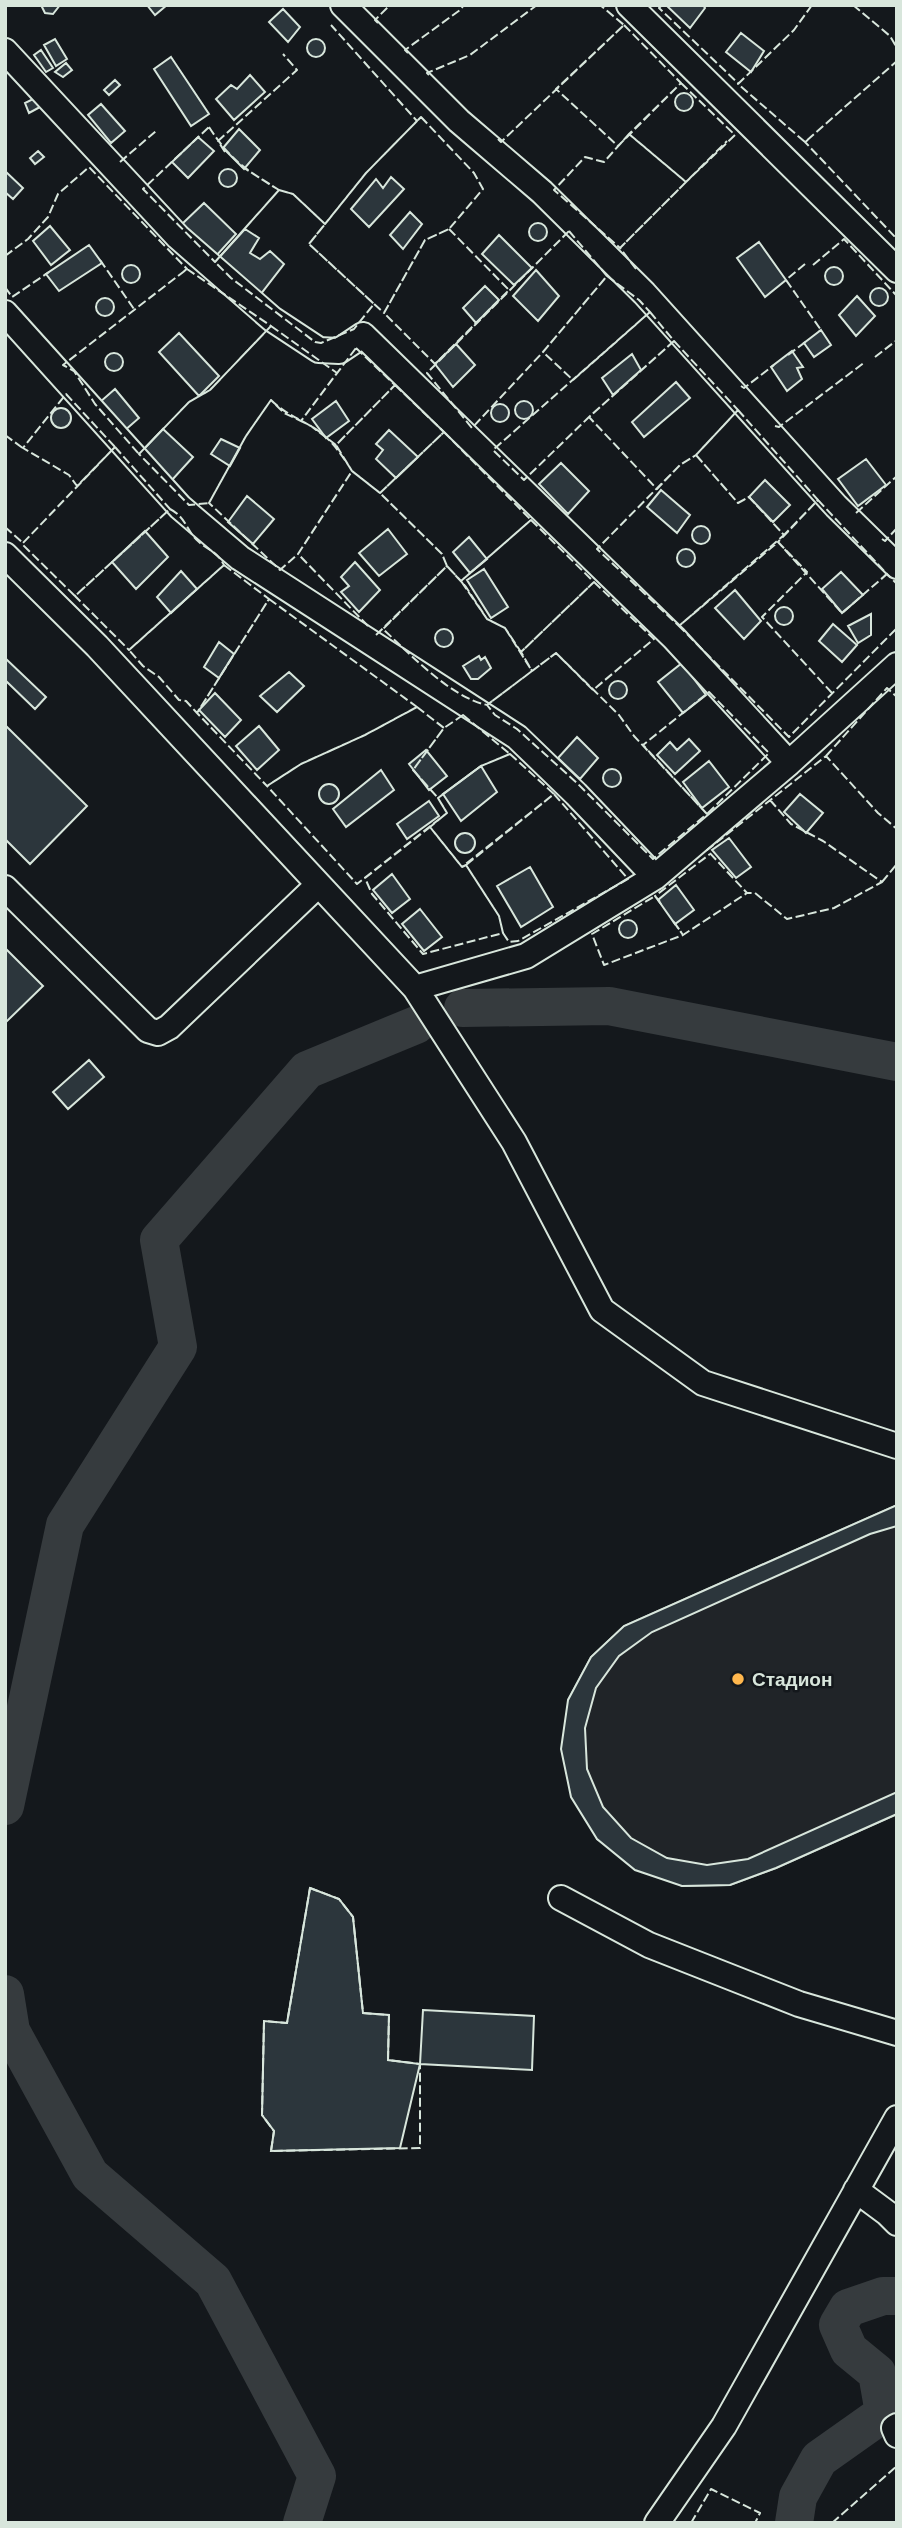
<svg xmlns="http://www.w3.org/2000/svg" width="902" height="2528" font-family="Barlow,sans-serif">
	<rect width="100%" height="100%" fill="#14181c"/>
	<path fill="#202428" stroke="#939e99" stroke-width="2" d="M897,1505V1814L776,1868L730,1885L682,1886L597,1839L568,1700L591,1657L624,1626Z"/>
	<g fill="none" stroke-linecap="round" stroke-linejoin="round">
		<path stroke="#363b3e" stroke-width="38" d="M463,1008L609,1006L897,1062
			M5,1806L65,1525L178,1347L159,1240L307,1070L416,1025
			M5,1994L11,2031L90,2175L213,2281L317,2476L302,2523
			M794,2523L798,2497L819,2459L884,2413L877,2373L849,2350L838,2325L848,2308L883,2296H897"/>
	</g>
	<path fill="#2c363c" stroke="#d8e6dc" stroke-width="2" d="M41,5H60L53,14L45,13Z
		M147,5H167L155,15Z
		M666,5H703L705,8L690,28Z
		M283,9L300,27L288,42L269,22Z
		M741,33L764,51L751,72L726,52Z
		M307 48a9 9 0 1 1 18 0a9 9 0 1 1-18 0Z
		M55,39L67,59L56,66L44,45Z
		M41,50L53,68L46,72L34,55Z
		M171,57L209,114L191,126L154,69Z
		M66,63L72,70L63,77L55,72Z
		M250,75L265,92L234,120L216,99L231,85L237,89Z
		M115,80L120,85L109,95L104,90Z
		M675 102a9 9 0 1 1 18 0a9 9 0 1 1-18 0Z
		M35,98L40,107L29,113L25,103Z
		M101,104L125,131L111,143L88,115Z
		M239,129L260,150L244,169L223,148Z
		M198,137L214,151L188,178L172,162Z
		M38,151L44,157L35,164L30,158Z
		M219 178a9 9 0 1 1 18 0a9 9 0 1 1-18 0Z
		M5,171L23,188L13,199L5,192Z
		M391,177L404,189L369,227L351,209L376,179L383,188Z
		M204,203L236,234L215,257L182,224Z
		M410,212L422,224L403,249L390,235Z
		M529 232a9 9 0 1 1 18 0a9 9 0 1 1-18 0Z
		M50,226L70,250L51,265L33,241Z
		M245,229L259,238L250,253L260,259L270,251L284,264L260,295L215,262Z
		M499,235L532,268L514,285L482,254Z
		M759,242L786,280L765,297L737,258Z
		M89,245L102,263L59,291L46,274Z
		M122 274a9 9 0 1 1 18 0a9 9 0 1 1-18 0Z
		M825 276a9 9 0 1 1 18 0a9 9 0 1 1-18 0Z
		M536,270L559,296L538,321L513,296Z
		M485,286L499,300L476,323L463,308Z
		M870 297a9 9 0 1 1 18 0a9 9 0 1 1-18 0Z
		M857,296L875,316L856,336L839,315Z
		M96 307a9 9 0 1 1 18 0a9 9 0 1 1-18 0Z
		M821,330L831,345L814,357L804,343Z
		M179,333L219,376L199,396L159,352Z
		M456,344L475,365L453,387L435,364Z
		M792,351L803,367L797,368L802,379L787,391L771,367Z
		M105 362a9 9 0 1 1 18 0a9 9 0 1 1-18 0Z
		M632,354L641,370L613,395L602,378Z
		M676,382L690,398L644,437L632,422Z
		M115,389L139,418L124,431L100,402Z
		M515 410a9 9 0 1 1 18 0a9 9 0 1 1-18 0Z
		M336,401L349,421L326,438L312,419Z
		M491 413a9 9 0 1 1 18 0a9 9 0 1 1-18 0Z
		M51 418a10 10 0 1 1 20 0a10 10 0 1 1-20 0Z
		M163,429L193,457L172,480L143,450Z
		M389,430L418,457L396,478L376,459L383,450L376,444Z
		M221,439L240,448L230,466L211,454Z
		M866,459L886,485L858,506L838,479Z
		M561,463L589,491L568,514L539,484Z
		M765,480L790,505L773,522L749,497Z
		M661,490L690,515L677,533L647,507Z
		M247,496L274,519L253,544L228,522Z
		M692 535a9 9 0 1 1 18 0a9 9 0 1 1-18 0Z
		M388,529L407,554L379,576L359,553Z
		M145,531L168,557L136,589L112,562Z
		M469,537L487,559L470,573L453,552Z
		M677 558a9 9 0 1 1 18 0a9 9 0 1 1-18 0Z
		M355,562L380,590L359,612L341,592L349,586L341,577Z
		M484,569L508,607L491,618L467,580Z
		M181,571L197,589L171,613L157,597Z
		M841,572L863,595L842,613L822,589Z
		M735,590L761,621L744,639L715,608Z
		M775 616a9 9 0 1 1 18 0a9 9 0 1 1-18 0Z
		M871,614V635L858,643L848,626Z
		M833,624L857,645L842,662L819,641Z
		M435 638a9 9 0 1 1 18 0a9 9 0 1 1-18 0Z
		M219,642L234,654L219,678L204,667Z
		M479,656L481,660L485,657L491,668L478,679H471L463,666Z
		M5,658L46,697L35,709L5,680Z
		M682,663L706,695L683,713L658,682Z
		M289,672L304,686L277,712L260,696Z
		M609 690a9 9 0 1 1 18 0a9 9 0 1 1-18 0Z
		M215,693L241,720L225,737L199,710Z
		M5,725L87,806L30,864L5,839Z
		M259,726L279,750L257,770L236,746Z
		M577,737L598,758L580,779L558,758Z
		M689,739L700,751L675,774L657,755L670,742L677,750Z
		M426,750L447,776L429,790L409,764Z
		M709,761L729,787L702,808L683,782Z
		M481,766L497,792L461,821L443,794Z
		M603 778a9 9 0 1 1 18 0a9 9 0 1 1-18 0Z
		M381,770L394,790L346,827L333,809Z
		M319 794a10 10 0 1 1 20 0a10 10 0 1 1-20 0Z
		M800,794L823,813L806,833L784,812Z
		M429,801L439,816L407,839L397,824Z
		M455 843a10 10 0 1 1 20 0a10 10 0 1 1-20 0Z
		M729,838L751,867L736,878L712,850Z
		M530,867L553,907L521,927L497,886Z
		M392,874L410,899L392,913L373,890Z
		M676,885L694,910L675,924L658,900Z
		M420,909L442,937L424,951L402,924Z
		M619 929a9 9 0 1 1 18 0a9 9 0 1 1-18 0Z
		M6,949L43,986L5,1023V950Z
		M89,1060L104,1077L68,1109L53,1092Z
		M897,1505V1526L870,1534L652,1632L619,1656L596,1688L585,1728L587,1769L603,1807L631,1838L667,1858L707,1865L748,1859L897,1792V1814L776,1868L730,1885L682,1886L635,1870L597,1839L571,1797L561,1749L568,1700L591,1657L624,1626Z
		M310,1888L339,1899L353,1917L363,2013L389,2015L388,2060L420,2064L400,2148L271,2151L274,2131L262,2115L264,2021L287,2023Z
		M423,2010L534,2016L532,2070L420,2064Z"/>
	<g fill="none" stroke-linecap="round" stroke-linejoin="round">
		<g stroke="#d8e6dc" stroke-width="28">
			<path id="minor" d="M343,5L459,121L542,192L644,293L836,506L897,566
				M629,5L897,270
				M5,51L178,237L272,319L319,350L339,351L363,335L674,638L789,763
				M5,313L180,507L240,558L517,737L576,794L655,877
				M5,555L97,646L415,988L514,1142L602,1310L703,1383L897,1446
				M5,888L148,1030L158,1033L169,1027L318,885
				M415,988L526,956L655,877L789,763L897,665
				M561,1898L649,1945L799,2004L897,2033
				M856,2190L887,2213L897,2223
				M897,2426L894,2428L897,2435
				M657,2523L724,2426L897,2118"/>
		</g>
		<use href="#minor" stroke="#14181c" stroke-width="24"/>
		<path stroke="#d8e6dc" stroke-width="2" stroke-dasharray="9 3.5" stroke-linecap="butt" d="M662,5L659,8L739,84
			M812,5L794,30L738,84L805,142L897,61
			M853,5L890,36L897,48
			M378,23L375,20L390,5
			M624,25L681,83L618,146L556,89Z
			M408,53L405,50L460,10L464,5
			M429,75L427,73L470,55L537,5
			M681,83L735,135L686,182L629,134Z
			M421,117L474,173L483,189L449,229L425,240L384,313L309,244L366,173Z
			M209,127C230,160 246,170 279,190L215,262L143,189Z
			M629,134L686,182L620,248L554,190L585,157L604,162Z
			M498,139L501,142L624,25L600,5
			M808,140L805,142L897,239
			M225,152L218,141L297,70L283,54
			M120,162L156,131
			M241,166L279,190L293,194L325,224L366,173L417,121L331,25
			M279,190L293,194L325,224L309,244L374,304L354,329L321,343L315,342L231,278L215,262Z
			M449,229L509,290L435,364L384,313L425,240Z
			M569,231L607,276L543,352L472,428L427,373Z
			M5,256L28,239L48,217L58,194L89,167L187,269L184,271
			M100,260L134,309L136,307
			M805,264L786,280L821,330L819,331
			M813,265L844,239L897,296
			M187,269L271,326L210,390L189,402L139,454L95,404L74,371L63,365Z
			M636,269L620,248L727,141
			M607,276L639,300L650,312L573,380L543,352Z
			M5,287L12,297L49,272
			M650,312L674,341L589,417L524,480L493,450Z
			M271,326L337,373L301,421L284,413L271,400L246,436L209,503L189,505L139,454L189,402L210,390Z
			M674,341L738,410L696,455L680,465L657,489L589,417Z
			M356,348L395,385L336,445L311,426L301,421Z
			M788,355L808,340
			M875,357L897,340
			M395,385L444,432L380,493L352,471L336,445Z
			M741,386L744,388L774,365
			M66,394L115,447L77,486L69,475L23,448Z
			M271,400C283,412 295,417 309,425C329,436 340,452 352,471L298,554L280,570L209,503L246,436Z
			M738,410L818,500L784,535L749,497L738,503L696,455Z
			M775,426L779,427L865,362
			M444,432L531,520L461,581L447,566L442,554L380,493Z
			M5,435L24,449
			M115,447L170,509L75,596L22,544Z
			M696,455L738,503L749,497L784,535L679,626L597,549L680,465Z
			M818,500L887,574L842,613L778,542Z
			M170,509C187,518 186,531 199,542C210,552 216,550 224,565L129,650L75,596Z
			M856,513L897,476
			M531,520L594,582L521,652L505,628L487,619L461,581Z
			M5,527L23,543
			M882,539L885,541L897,528
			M224,565L269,599L197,713L186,701L179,700L159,677L143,666L129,650Z
			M447,566L466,587L487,619L505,628L532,671L487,705C450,697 410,654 383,629Z
			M884,576L887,574L897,584
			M594,582L654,639L593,690L556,653L532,671L521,652Z
			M269,599L417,707L365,735L301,764L267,786L197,713Z
			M368,626L298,554L352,471L380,493L442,554L447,566L376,635
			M556,653L619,715L634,736L707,814L653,859L577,783L517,729L495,715L487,705Z
			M709,692L769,753L707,814L643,745Z
			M832,693L762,617L807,572L778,542L679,626L789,737L897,628
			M417,707L444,728L413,770L438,798L447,813L357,884L267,786L301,764L365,735Z
			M463,715L510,754L481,766L438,798L413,770L444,728Z
			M510,754L554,794L462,867L430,827L447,813L438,798L481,766Z
			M826,756L887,688L897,697
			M554,794L628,879L518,941L509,942L503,933L499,916L466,865Z
			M770,800L791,824L823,841L882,882L834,908L787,919L755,893H747L707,850L826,756L878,813L897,829
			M430,827L462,867L466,865L499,916L503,933L423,954L372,894L365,878Z
			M882,882L897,864
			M660,902L655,896L710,854
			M661,904L655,896L592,934L604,965L683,935L747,893L746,892
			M673,921L683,935
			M674,922L683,935
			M310,1888L339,1899L353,1917L363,2013L389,2015L388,2060L420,2064V2148L271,2151L274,2131L262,2115L264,2021L287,2023Z
			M691,2523L711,2489L760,2513L755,2523
			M832,2523L897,2466"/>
	</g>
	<circle fill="#ffb74d" stroke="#14181c" stroke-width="2.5" cx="738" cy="1679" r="7"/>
	<g text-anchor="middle" stroke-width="5" stroke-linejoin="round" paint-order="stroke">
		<g font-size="19" font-weight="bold" fill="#d8e6dc" stroke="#14181c" text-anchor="start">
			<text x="752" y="1686">Стадион</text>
		</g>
	</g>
	<rect width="902" height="2528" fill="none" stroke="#d8e6dc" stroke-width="14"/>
</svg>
